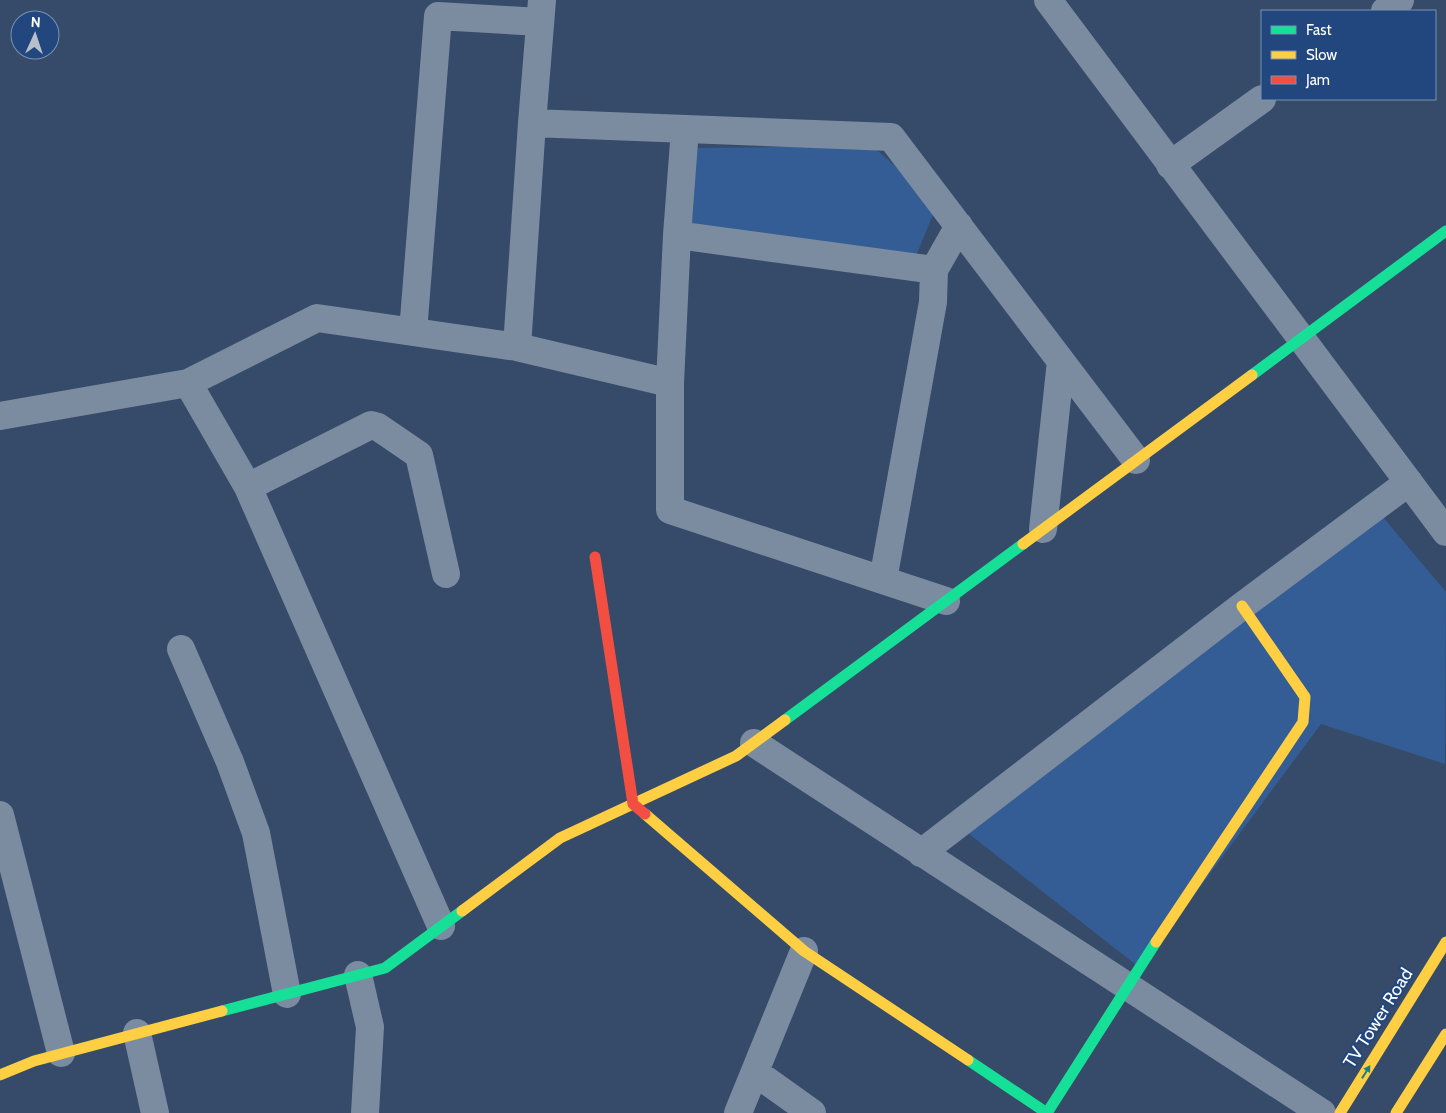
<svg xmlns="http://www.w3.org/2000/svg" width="1446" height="1113" font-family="Cabin,sans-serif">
	<rect width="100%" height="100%" fill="#364b69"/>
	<path fill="#345d95" d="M872,146L938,203L910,270L679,250L692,148Z
		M1382,516L1446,592L1445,764L1321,724L1140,968L968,833L1225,622Z"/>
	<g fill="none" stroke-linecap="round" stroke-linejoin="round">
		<path stroke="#7b8ba0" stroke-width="28" d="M1048,0L1446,532
			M1385,11L1400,0
			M532,123L542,0
			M1170,165L1262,99
			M677,235L934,270
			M413,332L438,16L540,22
			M517,347L532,123L891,137L1136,460
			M188,383L248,487L441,926
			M670,383L677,235L685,129
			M0,416L188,383L317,318L517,347L670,383V510L946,601
			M248,487L371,425L378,427L419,455L446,574
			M1043,529L1061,361
			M883,580L933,302L934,270L959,226
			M181,649L230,762L256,833L287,994
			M754,743L1322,1113
			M0,815L61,1053
			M921,853L1242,606L1409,482
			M358,975L370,1027L365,1113
			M137,1033L155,1113
			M756,1073L812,1113
			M738,1113L804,951"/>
		<path stroke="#16e098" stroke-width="11" d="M1252,375L1446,231
			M785,720L1023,544
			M222,1011L385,968L462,911
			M968,1060L1047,1113L1156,942"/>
		<path stroke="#ffcf43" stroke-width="11" d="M1023,544L1252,375
			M645,814L804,951L968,1060
			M462,911L560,838L736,756L785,720
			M1156,942L1303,722L1305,697L1242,606
			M0,1075L34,1061L222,1011
			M1340,1113L1446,942
			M1396,1113L1446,1034"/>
		<path stroke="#f24e42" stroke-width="11" d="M595,557L633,804L645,814"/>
	</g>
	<defs><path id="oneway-solid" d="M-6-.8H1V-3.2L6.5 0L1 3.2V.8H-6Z" transform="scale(1.25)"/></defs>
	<use fill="#1d7d87" href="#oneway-solid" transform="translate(1366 1072) rotate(-58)"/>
	<g text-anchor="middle" stroke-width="4" stroke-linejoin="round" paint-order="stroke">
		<g font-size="18" fill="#fff" stroke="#21477e">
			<text transform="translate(1378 1018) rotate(-58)" y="6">TV Tower Road</text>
		</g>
	</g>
	<rect x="1261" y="10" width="175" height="90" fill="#21477e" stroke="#7a91b2"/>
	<rect x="1271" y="26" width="25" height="8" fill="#16e098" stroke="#7a91b2"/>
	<text x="1306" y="35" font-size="15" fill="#ffffff">Fast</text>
	<rect x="1271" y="51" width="25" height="8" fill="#ffcf43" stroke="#7a91b2"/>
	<text x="1306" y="60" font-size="15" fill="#ffffff">Slow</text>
	<rect x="1271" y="76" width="25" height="8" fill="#f24e42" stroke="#7a91b2"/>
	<text x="1306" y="85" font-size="15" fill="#ffffff">Jam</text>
	<g transform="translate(35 35) rotate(3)"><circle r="24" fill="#21477e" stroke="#7a91b2"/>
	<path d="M0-4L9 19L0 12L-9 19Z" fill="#b9c0ca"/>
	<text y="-8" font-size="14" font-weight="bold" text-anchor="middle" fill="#ffffff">N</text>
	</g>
</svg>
